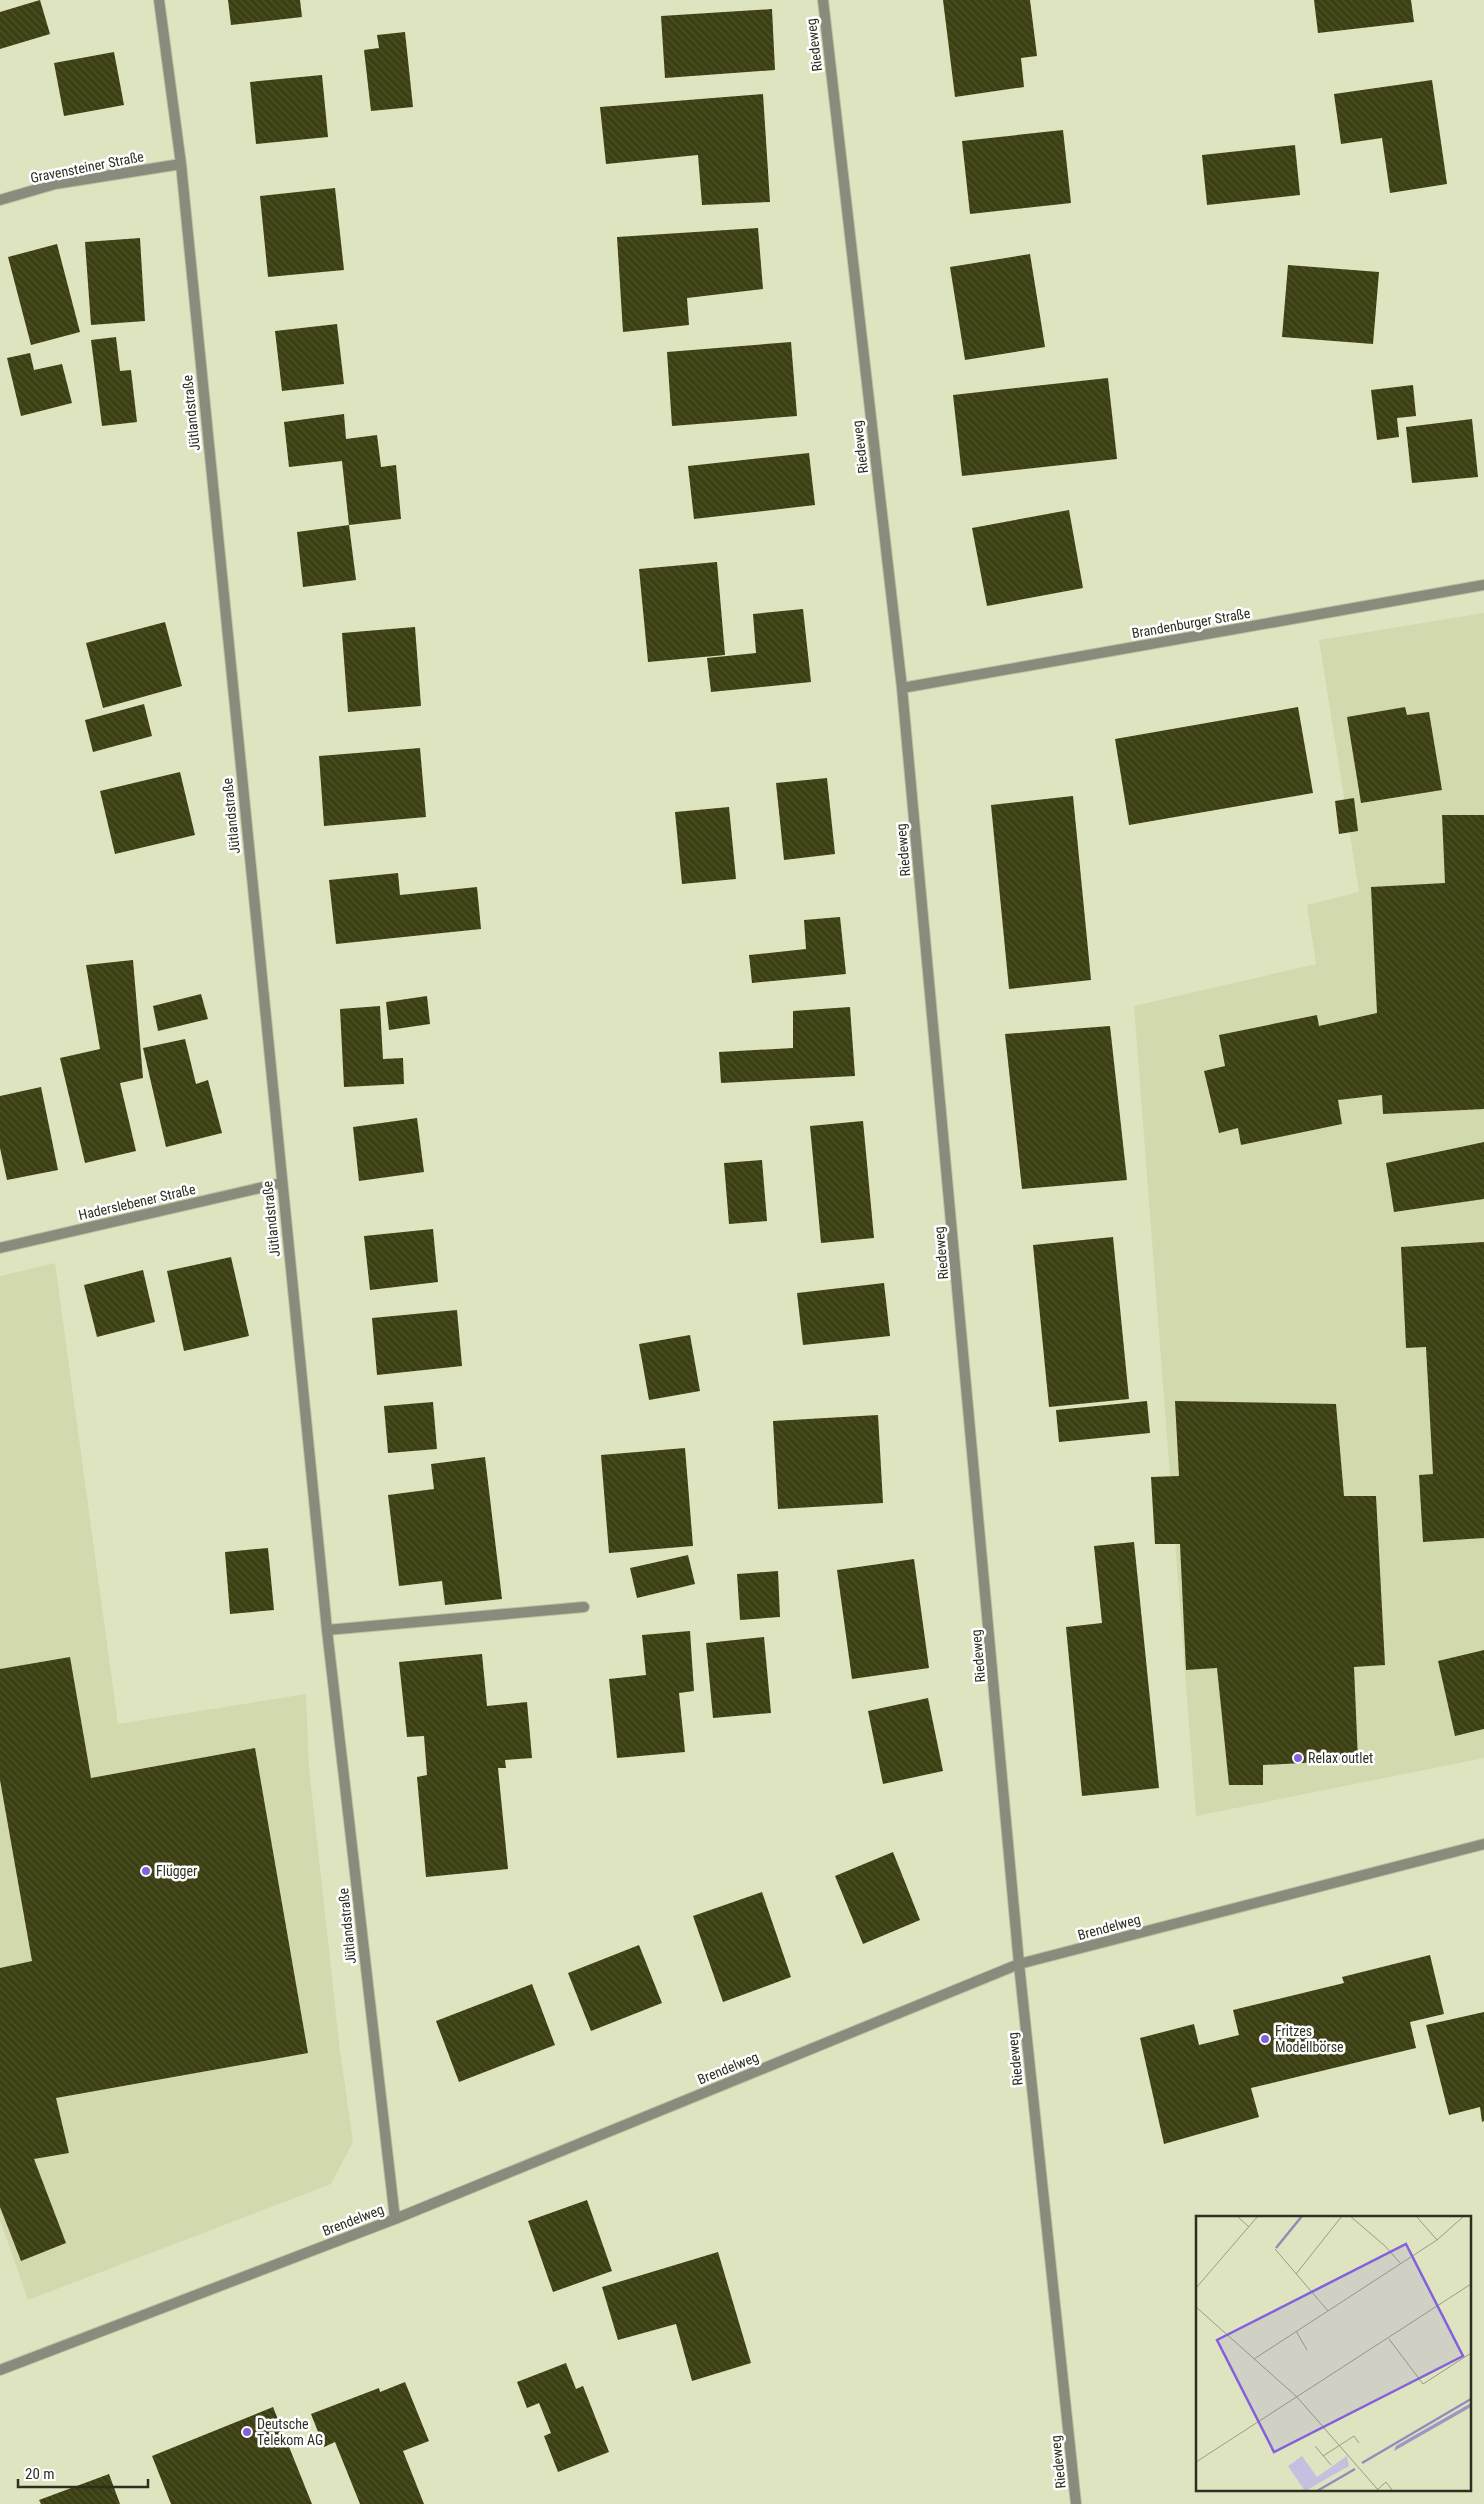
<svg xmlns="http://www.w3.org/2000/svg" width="1484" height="2504" font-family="'Roboto Condensed',sans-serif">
	<defs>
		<pattern id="building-back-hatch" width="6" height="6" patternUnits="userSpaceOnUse" patternTransform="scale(1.25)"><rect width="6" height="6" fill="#3b3f11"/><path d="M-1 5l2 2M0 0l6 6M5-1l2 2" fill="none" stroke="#4f522b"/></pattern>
	</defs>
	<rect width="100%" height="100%" fill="#dfe4c0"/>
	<path fill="#d2d9ae" d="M1484,613V1758L1196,1816L1134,1006L1316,964L1307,905L1359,892L1319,640Z
		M55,1263L118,1724L306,1694L309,1767L340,2051L353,2142L331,2184L28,2300L0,2220V1276Z"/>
	<path fill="url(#building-back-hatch)" d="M40,0L50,34L0,49V12Z
		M228,0H300L302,17L231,25Z
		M943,0H1030L1037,56L1021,58L1024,87L955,97Z
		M1314,0H1411L1414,22L1318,33Z
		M772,9L775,70L665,78L661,16Z
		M405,32L413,107L371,111L364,50L379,48L377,35Z
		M114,52L124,105L64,116L54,63Z
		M322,75L328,137L256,144L250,82Z
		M1432,80L1447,184L1390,193L1382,138L1341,144L1334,94Z
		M763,94L770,202L702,205L698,155L606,164L600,107Z
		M1063,130L1071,203L970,214L962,141Z
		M1295,145L1300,195L1207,205L1202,155Z
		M335,188L344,270L268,277L260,196Z
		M758,228L763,289L687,298L689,325L623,332L617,237Z
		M140,238L145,321L91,325L85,242Z
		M57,244L80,332L31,345L8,257Z
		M1030,254L1045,347L965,360L950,267Z
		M1288,265L1379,272L1373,344L1282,337Z
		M337,324L344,384L282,391L275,331Z
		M116,337L120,371L131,370L137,422L102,426L91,340Z
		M791,342L797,416L672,426L667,352Z
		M30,353L34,370L62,364L72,403L21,416L7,358Z
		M1108,378L1117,459L962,476L953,395Z
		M1413,385L1416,416L1397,418L1399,437L1377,440L1371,390Z
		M344,414L346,439L377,435L381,467L396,465L401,519L349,525L342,461L289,467L284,422Z
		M1472,419L1478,477L1412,483L1406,427Z
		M809,453L815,505L694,519L688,466Z
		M1069,510L1083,588L987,606L972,528Z
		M349,525L356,580L303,587L297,532Z
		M717,562L725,655L648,662L639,569Z
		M803,609L811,682L711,692L707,658L756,653L753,614Z
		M165,622L182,686L103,708L86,643Z
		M415,627L421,706L348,712L342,633Z
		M144,704L152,736L93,752L85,720Z
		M1298,707L1313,793L1129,825L1115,739Z
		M1405,707L1407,715L1429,712L1442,790L1361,803L1347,717Z
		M420,748L426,817L324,826L319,756Z
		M180,772L195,835L115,854L100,791Z
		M827,778L835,854L784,860L776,783Z
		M1073,796L1091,980L1009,989L991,805Z
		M1354,798L1358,831L1339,834L1335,801Z
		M729,807L736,879L682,884L675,812Z
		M1442,815H1484V1109L1383,1114L1382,1095L1338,1100L1342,1124L1241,1145L1238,1128L1219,1133L1204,1071L1225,1066L1219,1035L1317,1015L1319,1026L1377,1013L1371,887L1445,883Z
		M398,873L400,895L477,887L481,929L336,944L329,880Z
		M840,917L846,974L752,983L749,955L806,949L804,920Z
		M133,960L143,1078L120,1083L136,1151L85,1163L60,1058L100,1049L86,965Z
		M201,994L208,1019L158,1031L153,1006Z
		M427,996L430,1024L389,1030L386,1002Z
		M380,1006L383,1059L403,1058L404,1084L344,1087L340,1009Z
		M850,1007L855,1076L721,1083L719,1052L793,1048V1011Z
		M1110,1026L1127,1180L1022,1189L1005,1034Z
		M185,1039L196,1084L208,1080L222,1133L166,1147L143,1048Z
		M41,1087L58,1170L7,1180L0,1148V1096Z
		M417,1118L424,1172L359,1181L353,1127Z
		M863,1121L874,1238L821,1243L810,1126Z
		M1484,1142V1199L1394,1212L1386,1163Z
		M762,1160L767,1221L729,1224L724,1163Z
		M433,1229L438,1282L370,1290L364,1236Z
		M1113,1237L1129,1399L1049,1407L1033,1245Z
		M1484,1242V1538L1423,1542L1419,1475L1433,1474L1426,1347L1406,1348L1401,1247Z
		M231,1257L249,1336L184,1351L167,1271Z
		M143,1270L155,1322L97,1337L84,1285Z
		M884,1283L890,1336L803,1345L797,1293Z
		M457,1310L462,1366L377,1375L372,1318Z
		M690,1335L700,1391L649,1400L639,1344Z
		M1147,1401L1150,1433L1059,1442L1056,1410Z
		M1175,1401L1336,1404L1344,1496H1376L1385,1665L1354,1667L1358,1760L1263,1765V1785H1229L1217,1668L1186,1670L1180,1544H1155L1151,1477L1179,1476Z
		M433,1402L437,1449L388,1453L384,1406Z
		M878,1415L883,1503L778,1509L773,1421Z
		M685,1448L693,1546L609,1553L601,1455Z
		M485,1457L502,1599L445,1605L442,1581L399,1586L388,1495L434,1489L431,1464Z
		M1134,1542L1159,1788L1082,1796L1066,1627L1102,1623L1094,1546Z
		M268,1548L274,1610L230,1614L225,1552Z
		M688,1555L695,1584L637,1598L630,1568Z
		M914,1559L929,1668L852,1679L837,1570Z
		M778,1571L780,1617L740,1620L737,1574Z
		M690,1631L694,1691L679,1693L685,1752L617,1758L609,1679L646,1675L642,1635Z
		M764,1637L771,1713L713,1718L706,1643Z
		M1484,1650V1729L1455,1736L1438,1661Z
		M482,1654L487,1706L527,1702L532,1758L505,1760L506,1768H498L508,1869L426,1877L417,1777L427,1775L424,1736L407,1737L399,1662Z
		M70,1657L91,1778L255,1748L308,2053L56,2098L69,2153L34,2159L66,2243L21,2261L0,2207V1968L32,1961L0,1780V1669Z
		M928,1698L943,1771L883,1784L868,1711Z
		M893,1852L920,1920L863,1944L835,1876Z
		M762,1892L791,1977L723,2002L693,1916Z
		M639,1945L662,2003L591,2031L568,1973Z
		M1430,1955L1444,2014L1410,2022L1416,2048L1251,2088L1259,2117L1164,2144L1140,2038L1194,2024L1199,2045L1239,2035L1233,2010L1344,1983L1342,1977Z
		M532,1984L555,2045L459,2082L436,2021Z
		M1484,2012V2121L1482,2122L1480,2107L1449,2115L1426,2025Z
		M587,2200L612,2271L553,2292L528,2221Z
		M718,2252L751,2363L692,2381L676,2324L618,2340L602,2287Z
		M566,2363L576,2389L583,2386L609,2452L558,2472L544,2436L551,2433L539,2403L527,2408L517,2382Z
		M405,2382L429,2441L403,2451L424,2504H360L335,2442L324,2447L311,2414L379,2388L380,2392Z
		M273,2407L312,2504H171L152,2456Z
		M109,2474L120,2504H41L39,2500Z"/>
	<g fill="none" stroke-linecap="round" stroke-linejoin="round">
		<g stroke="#bbc0a0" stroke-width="12">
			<path id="service" d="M327,1630L584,1607"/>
		</g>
		<g stroke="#bbc0a0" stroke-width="12">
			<path id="minor" d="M159,0L181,164L327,1630L395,2219
				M823,0L902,688L1019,1964L1076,2504
				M0,200L55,184L181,164
				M902,688L1484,585
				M0,1248L281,1183
				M0,2370L395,2219L1019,1964L1484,1844"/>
		</g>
		<use href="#service" stroke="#898c7d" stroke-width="10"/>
		<use href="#minor" stroke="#898c7d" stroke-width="10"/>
	</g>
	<g fill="#8461db" stroke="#fff" stroke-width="2">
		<circle cx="1298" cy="1758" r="5"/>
		<circle cx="146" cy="1871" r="5"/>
		<circle cx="1265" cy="2039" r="5"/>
		<circle cx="247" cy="2432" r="5"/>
	</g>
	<g text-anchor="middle" stroke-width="5" stroke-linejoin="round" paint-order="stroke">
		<g font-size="14" fill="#2d2f21" stroke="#fff">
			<text transform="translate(814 45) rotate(-97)" y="5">Riedeweg</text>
			<text transform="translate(87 167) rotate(-11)" y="5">Gravensteiner Straße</text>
			<text transform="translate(191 413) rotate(-96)" y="5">Jütlandstraße</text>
			<text transform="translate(860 447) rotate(-97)" y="5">Riedeweg</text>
			<text transform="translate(1191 623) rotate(-10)" y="5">Brandenburger Straße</text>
			<text transform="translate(231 816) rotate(-96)" y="5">Jütlandstraße</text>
			<text transform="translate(903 850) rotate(-95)" y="5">Riedeweg</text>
			<text transform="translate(137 1202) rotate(-13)" y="5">Haderslebener Straße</text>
			<text transform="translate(271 1219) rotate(-96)" y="5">Jütlandstraße</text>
			<text transform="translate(941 1253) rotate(-95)" y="5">Riedeweg</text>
			<text transform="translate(978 1656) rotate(-95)" y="5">Riedeweg</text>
			<text transform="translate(347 1926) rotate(-96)" y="5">Jütlandstraße</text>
			<text transform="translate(1109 1927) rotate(-15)" y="5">Brendelweg</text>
			<text transform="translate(1015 2059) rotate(-96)" y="5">Riedeweg</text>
			<text transform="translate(728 2068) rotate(-22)" y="5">Brendelweg</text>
			<text transform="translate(353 2220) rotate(-21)" y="5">Brendelweg</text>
			<text transform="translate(1058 2462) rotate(-96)" y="5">Riedeweg</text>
		</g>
		<g font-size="14" fill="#2d2f21" stroke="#fff" text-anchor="start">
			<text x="1308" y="1763">Relax outlet</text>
			<text x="156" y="1876">Flügger</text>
			<text x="1275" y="2036">Fritzes<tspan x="1275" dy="16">Modellbörse</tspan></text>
			<text x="257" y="2429">Deutsche<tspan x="257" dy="16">Telekom AG</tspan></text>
		</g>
	</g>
	<g transform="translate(1196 2216)">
		<rect width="275" height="275" fill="#dfe4c0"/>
		<path d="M106,240L121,261L151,240L153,250L109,275L92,250Z" fill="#c5bfe0"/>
		<path d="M275,187V191L198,235L200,230Z" fill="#9f96c4"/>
		<path fill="none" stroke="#948bb9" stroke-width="2.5" d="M80,32L106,0M166,247L275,183M121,275L159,253"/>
		<path fill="none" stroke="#989c80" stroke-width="1" d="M41,0L53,11M154,0L189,30L205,48M220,0L241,24M79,33L132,95M100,58L146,0M0,72L62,0M0,91L101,181L183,275M100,115L111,134M193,123L227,168L275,137M58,143L241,24L268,0M119,230L135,249M127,240L158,220L163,227M0,246L275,68M181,274L190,266L197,275"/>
		<path fill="#8461db" fill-opacity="0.15" stroke="#8461db" stroke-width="2.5" d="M210,28L267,140L78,236L21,124Z"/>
		<rect width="275" height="275" fill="none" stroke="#2d2f21" stroke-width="2.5"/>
	</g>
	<path d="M18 2479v8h130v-8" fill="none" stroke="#2d2f21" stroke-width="2.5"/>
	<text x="25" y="2479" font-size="15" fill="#2d2f21" stroke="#ffffff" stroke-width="4" paint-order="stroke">20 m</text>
</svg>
